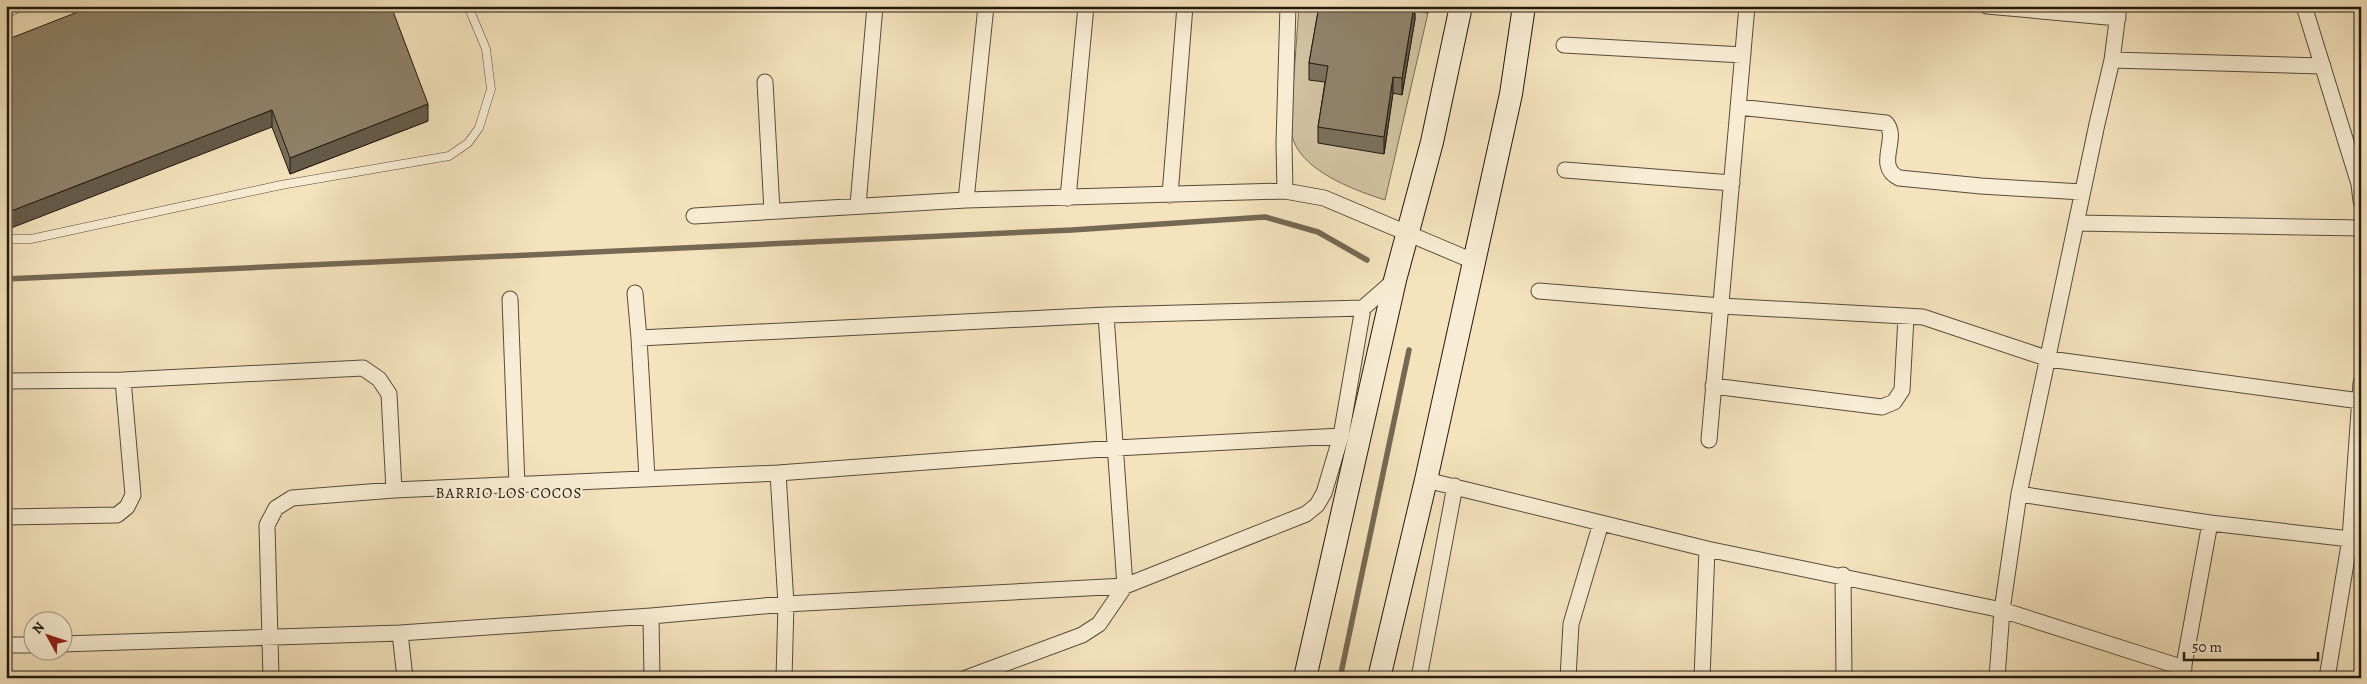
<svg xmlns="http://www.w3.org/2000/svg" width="2367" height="684" font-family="Alegreya,serif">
	<rect width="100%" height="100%" fill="#f4e3bd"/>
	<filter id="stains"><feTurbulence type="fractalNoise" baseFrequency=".004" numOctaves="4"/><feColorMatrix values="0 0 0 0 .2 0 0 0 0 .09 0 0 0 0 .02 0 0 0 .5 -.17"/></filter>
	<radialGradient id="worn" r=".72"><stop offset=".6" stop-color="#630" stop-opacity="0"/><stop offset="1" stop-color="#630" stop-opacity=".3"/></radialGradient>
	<path fill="#d0c1a0" stroke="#796d58" d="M1299,6H1387L1428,13L1385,200C1357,191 1313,175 1297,148C1294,143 1292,136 1290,130Z"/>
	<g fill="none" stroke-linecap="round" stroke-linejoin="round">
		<path stroke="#756954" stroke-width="5.5" d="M6,279L1072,230L1265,217L1318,232L1367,260
			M1340,678L1409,350"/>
		<g stroke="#564c3b" stroke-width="9">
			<path id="service" d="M6,14L23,6
				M6,239H31L281,185L449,156L468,143L479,128L491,89L486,49L468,6"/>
		</g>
		<g stroke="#564c3b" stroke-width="17">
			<path id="minor" d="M1987,6L2118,18
				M2304,6L2359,184L2361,201
				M1564,45L1743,55
				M2112,60L2323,66
				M765,82L772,211
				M1738,107L1886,123C1900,138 1874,166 1899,178L1981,186L2082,192
				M1565,170L1732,183
				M1285,191L1284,143L1288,6
				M1170,195L1185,6
				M1068,198L1086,6
				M966,200L986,6
				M858,205L875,6
				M694,216L966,200L1285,191L1324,198L1473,261
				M2077,223L2361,228
				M1539,291L1721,306L1923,317L2049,359L2360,401
				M635,293L639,338L647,478
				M510,299L517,486
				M639,338L1106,315L1363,308
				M6,381L123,380L363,368L379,379L389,394L394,490
				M1713,386L1882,407L1894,402L1902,390L1906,317
				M1709,440L1747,6
				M778,473L786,604L784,678
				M1426,480L1707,549L2002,610L2184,668
				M2019,494L2210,523L2350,539
				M6,517L117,515L127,507L133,495L123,380
				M1843,575L1844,678
				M651,616L652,678
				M400,633L405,678
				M62,644L400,633L651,616L786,604L1125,586L1306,514L1317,505L1324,493L1341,436L1363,308L1395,280
				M6,645H32
				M2182,676L2210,523
				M271,678L267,525L276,508L292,498L394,490L778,473L1116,448L1341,436
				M966,678L1082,635L1099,624L1125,586L1106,315
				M1419,678L1455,486
				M1568,678L1571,624L1601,523
				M1702,678L1707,549
				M1997,678L2002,610L2019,494L2097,124L2112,60L2119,6
				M2327,678L2350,539L2361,383"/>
		</g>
		<g stroke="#221910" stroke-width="24">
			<path id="secondary" d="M1305,678L1395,280L1432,142L1461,6
				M1379,678L1426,480L1511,94L1524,6"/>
		</g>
		<use href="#service" stroke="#f8edd4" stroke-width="8"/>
		<use href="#minor" stroke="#f8edd4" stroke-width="15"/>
		<use href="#secondary" stroke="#f8edd4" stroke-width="22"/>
	</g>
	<path fill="#7b705b" stroke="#221910" d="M1319,6H1429L1428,13L1415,11V19L1402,95L1393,93L1384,154L1318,143V127L1325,82L1309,80V63Z
		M6,40L428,121L290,174L272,127Z"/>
	<path fill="#645b4a" stroke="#221910" d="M1414,6L1415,19L1402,95V78Z
		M1393,77V93L1384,154V137Z
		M428,104V121L290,174V158Z
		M272,110V127L6,230V213Z"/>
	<path fill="#8f826a" stroke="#221910" d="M93,6H391L428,104L290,158L272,110L6,213V40Z
		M1319,6H1414L1402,78L1393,77L1384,137L1318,127L1328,66L1309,63Z"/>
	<g text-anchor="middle" stroke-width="4.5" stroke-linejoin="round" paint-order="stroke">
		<g font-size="15" letter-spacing="1" fill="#221910" stroke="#f8edd4">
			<text x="509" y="498">BARRIO LOS COCOS</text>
		</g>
	</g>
	<rect width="2367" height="684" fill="none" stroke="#f4e3bd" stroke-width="25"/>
	<rect x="8" y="8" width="2352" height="669" fill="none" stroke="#221910" stroke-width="2.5"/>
	<rect x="12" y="12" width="2342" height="659" fill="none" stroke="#221910"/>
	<g transform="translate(48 636) rotate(310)"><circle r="24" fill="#f8edd4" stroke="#a29886"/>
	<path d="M0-4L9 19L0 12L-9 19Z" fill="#8f2418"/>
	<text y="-8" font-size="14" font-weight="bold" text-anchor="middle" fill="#221910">N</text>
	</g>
	<path d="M2184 652v8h134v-8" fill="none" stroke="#221910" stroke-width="2.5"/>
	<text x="2192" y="652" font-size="15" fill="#221910" stroke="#f8edd4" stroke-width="4" paint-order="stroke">50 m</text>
	<rect width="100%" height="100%" filter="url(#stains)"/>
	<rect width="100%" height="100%" fill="url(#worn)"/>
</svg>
